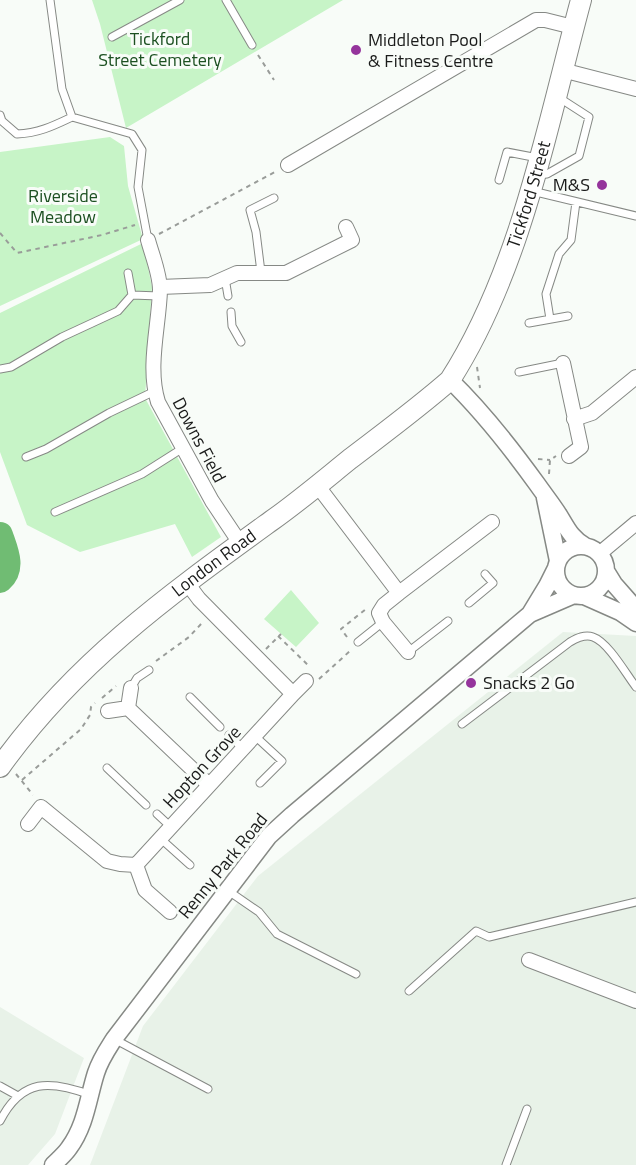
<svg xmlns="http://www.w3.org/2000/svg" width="636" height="1165" font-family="'Titillium Web',sans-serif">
	<rect width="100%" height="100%" fill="#f8fcf8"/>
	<path fill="#e8f2e8" d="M563,632L636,636V1165H90L143,1026L258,876Z
		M0,1007L84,1058L55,1134L28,1165H0Z"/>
	<path fill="#c7f4c7" d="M92,0H343L126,128L100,24Z
		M110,137L124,146L128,186L143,239L0,306V152Z
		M143,243L152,287L145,398L221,537L192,557L175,524L80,552L27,525L0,452V313Z
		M291,590L319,623L296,647L264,619Z"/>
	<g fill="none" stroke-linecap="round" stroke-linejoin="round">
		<path stroke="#70bc73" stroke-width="26" d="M0,535C5,550 14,568 0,580"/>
		<g stroke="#868985" stroke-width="9">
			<path id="service" d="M50,0L62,89L72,117
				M226,0L252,45
				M112,37L180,0
				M0,115L2,121L17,134C39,133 53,126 72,117L132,134L142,150L138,187L148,240
				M537,175L547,174L579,156L589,117L558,97
				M499,180L507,152L538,158
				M532,191L636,216
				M261,272L256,232L250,210L274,198
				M225,278L228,296
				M132,295L159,296
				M231,312L232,326L241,342
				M550,319L546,294L559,254L571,240L576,202
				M529,323L568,316
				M0,369L11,367L62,337L118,311L132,295L128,273
				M519,372L563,363
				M26,457L46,449L109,413L155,391
				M55,512L142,474L183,448
				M469,603L493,583L485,574
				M358,642L383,622
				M408,652L448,621
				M131,688L137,678L149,670
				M190,697L220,727
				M462,724L570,642C577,638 585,634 593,637C608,642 626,674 636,687
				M229,735L243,749
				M255,736L282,761L260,783
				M107,768L146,805
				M157,814L171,827
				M161,839L190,865
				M227,890L259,912L277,934L356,974
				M409,991L476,931L489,937L636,902
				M114,1039L208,1089
				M0,1086L18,1096
				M0,1121C22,1078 50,1080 91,1095
				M506,1165L527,1109"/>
		</g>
		<g stroke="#868985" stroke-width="16">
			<path id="minor" d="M562,70L636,89
				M288,165L536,20H545L573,27
				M148,240C152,255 160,274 160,290C159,326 147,367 158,402L212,501L240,543
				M160,287L210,285L237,273H286L352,240L346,227
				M563,363L581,447L569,456
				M574,419L592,413L636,377
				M317,485L399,593L492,522
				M599,554L636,523
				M399,593L384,605L379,613L383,622L408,652
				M131,688L128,708L209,785
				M293,694L306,681
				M108,711L128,708
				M28,824L41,807L107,861L120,864L136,865L293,694L199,599L187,583
				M136,865L145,890L170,912
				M529,960L636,1001"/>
		</g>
		<g stroke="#868985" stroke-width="19">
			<path id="tertiary" d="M450,380C482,411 511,448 537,484C544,494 552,504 559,515C567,528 571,538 585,546
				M545,498L558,561
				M556 571a25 25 0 1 1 50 0a25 25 0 1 1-50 0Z
				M606,571L614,584L636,609
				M584,596L620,612L636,623
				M530,614L547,586L556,568
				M53,1165C59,1159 65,1154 69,1148C86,1125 88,1098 96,1073C100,1060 107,1050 114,1039L269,836L292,815L530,614L574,595"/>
		</g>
		<g stroke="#868985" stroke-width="22">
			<g id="secondary">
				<path id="s1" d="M0,767C74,663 169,595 271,521C298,502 324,480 350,459C384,433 418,408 450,380C521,269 547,126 581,0"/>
			</g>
		</g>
		<path stroke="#999c99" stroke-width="2" stroke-dasharray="4.5 4.5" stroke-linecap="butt" d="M258,55L274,80
			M0,233L17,253L102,235L135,225
			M159,234L275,172
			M477,367L480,388
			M538,459L550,460
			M549,474L550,460L556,456
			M278,636L310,667
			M347,637L341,629L366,609
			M266,649L281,634
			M156,661L189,637L202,623
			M319,679L350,651
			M102,698L116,686
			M16,774L33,795
			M22,780L81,729L90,715L91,707L95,703"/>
		<use href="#service" stroke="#fff" stroke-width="7"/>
		<use href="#minor" stroke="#fff" stroke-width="14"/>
		<use href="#tertiary" stroke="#fff" stroke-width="16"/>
		<use href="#secondary" stroke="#fff" stroke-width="20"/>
	</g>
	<g fill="#95349c" stroke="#f8fcf8" stroke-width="2">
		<circle cx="356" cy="50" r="6"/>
		<circle cx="602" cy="185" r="6"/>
		<circle cx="471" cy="683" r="6"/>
	</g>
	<g text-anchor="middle" stroke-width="6" stroke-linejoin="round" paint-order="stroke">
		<g font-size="18" fill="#1c5021" stroke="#f8fcf8">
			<text x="160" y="45">Tickford<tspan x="160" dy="21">Street Cemetery</tspan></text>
			<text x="63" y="202">Riverside<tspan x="63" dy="21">Meadow</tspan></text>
		</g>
		<g font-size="18" fill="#1a1b1a" stroke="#f8fcf8" text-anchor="start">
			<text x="368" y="46">Middleton Pool<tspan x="368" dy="21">&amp; Fitness Centre</tspan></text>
			<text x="590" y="191" text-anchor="end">M&amp;S</text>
			<text x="483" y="689">Snacks 2 Go</text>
		</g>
		<g font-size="18" fill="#1a1b1a" stroke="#f8fcf8">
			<text dy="6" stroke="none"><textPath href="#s1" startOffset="798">Tickford Street</textPath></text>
			<text transform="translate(199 440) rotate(62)" y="6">Downs Field</text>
			<text dy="6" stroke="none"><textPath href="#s1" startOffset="297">London Road</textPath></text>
			<text transform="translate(202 767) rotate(-47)" y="6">Hopton Grove</text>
			<text transform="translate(223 866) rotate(-51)" y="6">Renny Park Road</text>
		</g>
	</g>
</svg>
